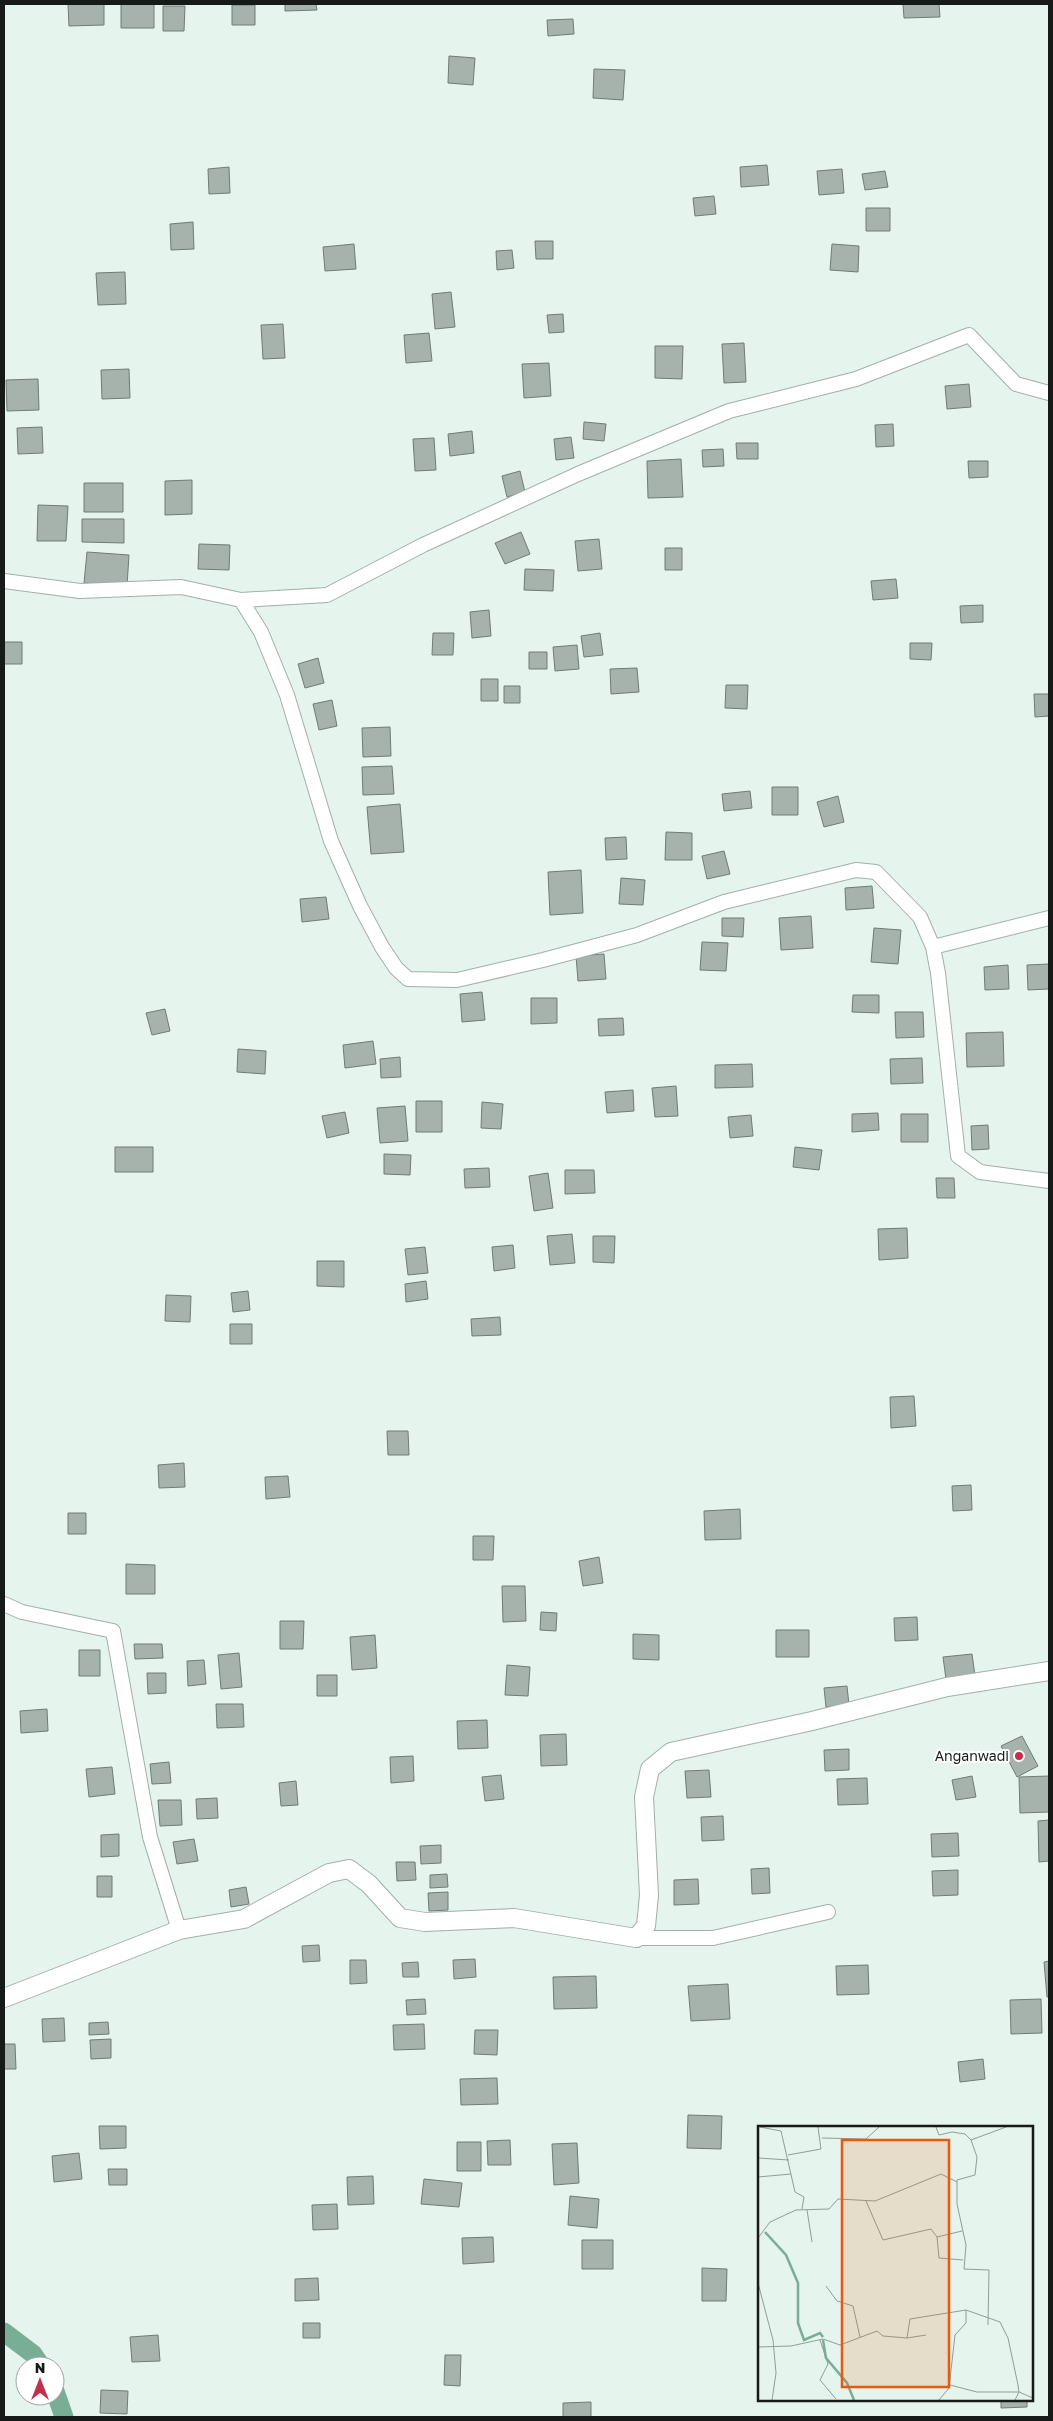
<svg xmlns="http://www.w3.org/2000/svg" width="1053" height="2421" font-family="'Golos Text',sans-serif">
	<rect width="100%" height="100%" fill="#e5f4ec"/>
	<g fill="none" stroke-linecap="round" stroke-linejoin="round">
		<path stroke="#78ae96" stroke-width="19" d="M4,2332L33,2354L41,2366
			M55,2391L64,2417"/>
	</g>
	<path fill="#a5b3ac" stroke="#6e7c75" d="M68,4H104V25L69,26Z
		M121,4H154V28H121Z
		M285,4H316L317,10L285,11Z
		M903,4H939L940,17L904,18Z
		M232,5H255V25H232Z
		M163,6H185L184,31H163Z
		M573,19L574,34L548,36L547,20Z
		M449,56L475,58L473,85L448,83Z
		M594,69L625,70L623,100L593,98Z
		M767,165L769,185L741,187L740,167Z
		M229,167L230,193L209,194L208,169Z
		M842,169L844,193L819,195L817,171Z
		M885,171L888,187L865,190L862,174Z
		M714,196L716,214L695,216L693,198Z
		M866,208H890V231H866Z
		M193,222L194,249L171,250L170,224Z
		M535,241H553V259H536Z
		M354,244L356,269L325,271L323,247Z
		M832,244L859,246L858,272L830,270Z
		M512,250L514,268L497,270L496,251Z
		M125,272L126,304L98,305L96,273Z
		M451,292L455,327L435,329L432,294Z
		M563,314L564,332L549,333L547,315Z
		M283,324L285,358L263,359L261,325Z
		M429,333L432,361L406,363L404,335Z
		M744,343L746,382L724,383L722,344Z
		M655,346H683L682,379L655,378Z
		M549,363L551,396L524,398L522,364Z
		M129,369L130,398L102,399L101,370Z
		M38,379L39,410L7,411L6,380Z
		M969,384L971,407L947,409L945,386Z
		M584,422L606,424L604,441L583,439Z
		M893,424L894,446L876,447L875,425Z
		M42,427L43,453L18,454L17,428Z
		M472,431L474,453L450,456L448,434Z
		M571,437L574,458L556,460L554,439Z
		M434,438L436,470L415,471L413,439Z
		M736,443H758V459H737Z
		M723,449L724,466L703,467L702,450Z
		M681,459L683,497L648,498L647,461Z
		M968,461H988V477L969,478Z
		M520,471L525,492L507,497L502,476Z
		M192,480V514L165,515V481Z
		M84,483H123V512H84Z
		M38,505L68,506L66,541H37Z
		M82,519H124V543L82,542Z
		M521,532L530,554L505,564L495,543Z
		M599,539L602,569L578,571L575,541Z
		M199,544L230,545L229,570L198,569Z
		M665,548H682V570H665Z
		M87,552L129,555L127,586L84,583Z
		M525,569L554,570L553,591L524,590Z
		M896,579L898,598L873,600L871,581Z
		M983,605V622L961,623L960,606Z
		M489,610L491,636L472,638L470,612Z
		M433,633H454L453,655H432Z
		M600,633L603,655L584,657L581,636Z
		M4,642H22V664H4Z
		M910,643H932L931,660L910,659Z
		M577,645L579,669L555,671L553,647Z
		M529,652H547V669H529Z
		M318,658L324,683L305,688L298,664Z
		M637,668L639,692L611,694L610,669Z
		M481,679H498V701H481Z
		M726,685H748L747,709L725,708Z
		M504,686H520V703H504Z
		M1034,694H1049V716L1035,717Z
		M332,700L337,726L319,730L313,704Z
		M390,727L391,756L363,757L362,728Z
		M392,766L394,794L363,795L362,767Z
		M772,787H798V815H772Z
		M750,791L752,808L724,811L722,794Z
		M838,796L844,822L824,827L817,802Z
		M400,804L404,852L371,854L367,807Z
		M666,832L692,833V860H665Z
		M626,837L627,859L606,860L605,838Z
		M724,851L730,874L707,879L702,856Z
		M581,870L583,913L550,915L548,872Z
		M621,878L645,880L643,905L619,904Z
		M872,886L874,908L846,910L845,888Z
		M326,897L329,919L302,922L300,899Z
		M811,916L813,948L781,950L779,918Z
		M722,918H744L743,937L722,936Z
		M874,928L901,930L898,964L871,962Z
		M702,942L728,943L726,971L700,970Z
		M604,954L606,979L578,981L576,956Z
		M1049,964V989L1028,990L1027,965Z
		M1008,965L1009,989L985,990L984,967Z
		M482,992L485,1020L462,1022L460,994Z
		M853,995H879V1013L852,1012Z
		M531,998H557V1023L531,1024Z
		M165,1009L170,1031L152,1035L146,1013Z
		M895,1012H923L924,1037L896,1038Z
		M623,1018L624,1035L599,1036L598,1019Z
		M1003,1032L1004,1066L967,1067L966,1033Z
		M373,1041L376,1064L345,1068L343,1045Z
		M238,1049L266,1051L265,1074L237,1072Z
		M400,1057L401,1077L381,1078L380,1059Z
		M922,1058L923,1083L891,1084L890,1059Z
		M752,1064L753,1087L715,1088V1065Z
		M676,1086L678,1116L655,1117L652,1088Z
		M633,1090L634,1111L607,1113L605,1092Z
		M416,1101H442V1132H416Z
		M482,1102L503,1104L501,1129L481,1128Z
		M405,1106L408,1141L380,1143L377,1108Z
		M345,1112L349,1133L327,1138L322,1116Z
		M878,1113L879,1130L852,1132V1114Z
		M901,1114H928V1142H901Z
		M751,1115L753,1136L730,1138L728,1117Z
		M988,1125L989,1149L972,1150L971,1126Z
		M115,1147H153V1172H115Z
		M795,1147L822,1150L819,1170L793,1167Z
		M384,1154L411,1155L410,1175L384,1174Z
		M489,1168L490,1187L465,1188L464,1169Z
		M565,1170H594L595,1193L565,1194Z
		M548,1173L553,1208L534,1211L529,1176Z
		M936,1178H954L955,1198H937Z
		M907,1228L908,1258L879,1260L878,1229Z
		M572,1234L575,1263L550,1265L547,1236Z
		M593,1236H615L614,1263L593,1262Z
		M513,1245L515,1268L494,1271L492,1247Z
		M425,1247L428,1273L408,1275L405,1249Z
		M317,1261H344V1287L317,1286Z
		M426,1281L428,1299L406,1302L405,1284Z
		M248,1291L250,1310L233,1312L231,1293Z
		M166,1295L191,1296L190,1322L165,1321Z
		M500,1317L501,1335L472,1336L471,1319Z
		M230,1324H252V1344H230Z
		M914,1396L916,1426L891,1428L890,1397Z
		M387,1431H408L409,1455H388Z
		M184,1463L185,1487L159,1488L158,1465Z
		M288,1476L290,1497L266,1499L265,1477Z
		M971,1485L972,1510L953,1511L952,1486Z
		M740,1509L741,1539L705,1540L704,1511Z
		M68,1513H86V1534H68Z
		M473,1536H494L493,1560H473Z
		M599,1557L603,1583L583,1586L579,1561Z
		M126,1564L155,1565V1594H126Z
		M502,1586H525L526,1621L503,1622Z
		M541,1612L557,1613L556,1631L540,1630Z
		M917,1617L918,1640L895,1641L894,1618Z
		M280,1621H304L303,1649H280Z
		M776,1630H809V1657H776Z
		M633,1634L659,1635V1660L633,1659Z
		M375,1635L377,1668L352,1670L350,1637Z
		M134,1644H162L163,1658L135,1659Z
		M79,1650H100V1676H79Z
		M239,1653L242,1687L221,1689L218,1655Z
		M972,1654L975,1676L946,1679L943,1657Z
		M204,1660L206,1684L188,1686L187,1661Z
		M507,1665L530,1667L528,1696L505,1695Z
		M147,1673H166V1693L148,1694Z
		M317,1675H337V1696H317Z
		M847,1686L849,1705L826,1707L824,1688Z
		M216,1704H243L244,1727L217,1728Z
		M47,1709L48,1731L21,1733L20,1711Z
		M487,1720L488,1748L458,1749L457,1721Z
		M566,1734L567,1765L541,1766L540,1735Z
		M1022,1736L1038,1766L1017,1777L1001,1746Z
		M849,1749V1770L825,1771L824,1750Z
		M413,1756L414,1781L391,1783L390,1757Z
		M169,1762L171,1783L152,1784L150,1764Z
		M112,1767L115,1794L89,1797L86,1769Z
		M709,1770L711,1797L687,1798L685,1771Z
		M501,1775L504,1799L485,1801L482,1777Z
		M972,1776L976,1797L956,1800L952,1780Z
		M1049,1776V1812L1020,1813L1019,1777Z
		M867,1778L868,1804L838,1805L837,1779Z
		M296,1781L298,1805L281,1806L279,1783Z
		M217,1798L218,1818L197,1819L196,1799Z
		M158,1800H181L182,1825L160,1826Z
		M723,1816L724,1840L702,1841L701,1817Z
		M1049,1820V1861L1039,1862L1038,1821Z
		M958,1833L959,1856L932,1857L931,1834Z
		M119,1834V1856L101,1857V1835Z
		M194,1839L198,1861L177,1864L173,1842Z
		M441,1845V1863L421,1864L420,1846Z
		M396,1862H415L416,1880L397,1881Z
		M769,1868L770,1893L752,1894L751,1869Z
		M958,1870V1895L933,1896L932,1871Z
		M447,1874L448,1887L430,1888V1875Z
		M97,1876H112V1897H97Z
		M698,1879L699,1904L674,1905V1880Z
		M246,1887L249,1904L231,1907L229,1890Z
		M448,1892V1910L429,1911L428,1893Z
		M319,1945L320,1961L303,1962L302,1946Z
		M475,1959L476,1977L454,1979L453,1960Z
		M350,1960H366L367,1983L350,1984Z
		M1049,1961V1997H1047L1044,1962Z
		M418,1962L419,1977H403L402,1963Z
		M868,1965L869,1994L837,1995L836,1966Z
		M596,1976L597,2008L554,2009L553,1977Z
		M728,1984L730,2019L691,2021L688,1986Z
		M425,1999L426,2014L407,2015L406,2000Z
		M1041,1999L1042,2033L1011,2034L1010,2000Z
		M64,2018L65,2041L43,2042L42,2019Z
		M108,2022L109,2034L89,2035V2023Z
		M424,2024L425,2049L394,2050L393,2025Z
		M475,2030H498L497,2055L474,2054Z
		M111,2039V2058L91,2059L90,2040Z
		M4,2044H15L16,2069H4Z
		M983,2059L985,2079L960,2082L958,2062Z
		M497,2078L498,2104L461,2105L460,2079Z
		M688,2115L722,2116L721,2149L687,2148Z
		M99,2126H126V2148L100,2149Z
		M510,2140L511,2165H488L487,2141Z
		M457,2142H481V2171H457Z
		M577,2143L579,2183L554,2185L552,2144Z
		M79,2153L82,2179L54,2182L52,2156Z
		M108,2169H127V2185H109Z
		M373,2176L374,2204L348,2205L347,2177Z
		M424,2179L462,2183L459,2207L421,2204Z
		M570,2196L599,2199L597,2228L568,2225Z
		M337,2204L338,2229L313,2230L312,2205Z
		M493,2237L494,2262L463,2264L462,2238Z
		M582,2240H613V2269H582Z
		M702,2268L727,2269L726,2301H702Z
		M318,2278L319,2300L295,2301V2279Z
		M303,2323H320V2338H303Z
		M158,2335L160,2361L132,2362L130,2337Z
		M445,2355H461L460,2386L444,2385Z
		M101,2390L128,2391L127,2414L100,2413Z
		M1001,2400H1027V2407L1001,2408Z
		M591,2402V2417H563V2403Z"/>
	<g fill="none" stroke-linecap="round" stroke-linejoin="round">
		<g stroke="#a1b0a9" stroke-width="16">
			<path id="minor" d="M4,581L80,591L181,587L241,600L327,595L423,545L578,474L729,411L856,379L969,335L1016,384L1049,393
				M241,600L261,632L287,695L331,841L360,906L382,947L396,968L408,979L457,980L543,960L637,935L724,902L856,870L876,872L920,917L933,947L938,973L958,1156L980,1172L1049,1181
				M933,947L1049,918
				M4,1604L22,1612L113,1631L150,1837L179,1930
				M636,1938H713L828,1912"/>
		</g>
		<g stroke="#a1b0a9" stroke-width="20">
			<path id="tertiary" d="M4,1998L179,1930L244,1919L329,1873L349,1869L369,1884L400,1918L425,1922L514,1918L636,1938L646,1926L649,1895L644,1797L650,1769L671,1752L812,1721L947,1687L1049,1671"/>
		</g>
		<use href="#minor" stroke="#fff" stroke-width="14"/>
		<use href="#tertiary" stroke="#fff" stroke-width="18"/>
	</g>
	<circle fill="#c1304c" stroke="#fff" stroke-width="2" cx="1019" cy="1756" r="5"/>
	<g text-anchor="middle" stroke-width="4" stroke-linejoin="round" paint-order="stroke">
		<g font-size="14" fill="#161b19" stroke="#fff" text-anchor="end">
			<text x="1009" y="1761">Anganwadi</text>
		</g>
	</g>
	<g transform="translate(758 2126)">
		<rect width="275" height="275" fill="#e5f4ec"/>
		<path fill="none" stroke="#78ae96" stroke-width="2.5" d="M7,106L28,129L40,157V197L46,214L62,207L65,211M65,214L68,232L89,257L96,274"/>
		<path fill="none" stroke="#929d98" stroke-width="1" d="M2,1L23,5L37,66L46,71L44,83M178,1L181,9L194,6L207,8L213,14L219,31L217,49L199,54V78L208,119L206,143L231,144L230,199M64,12L108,13L121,1M213,14L248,1M30,29L63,23L60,1M0,32L31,34M0,51L33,48M108,75L125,114L173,103L179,111L181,132L205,134M49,84L54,116M179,111L204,105M0,112L12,96L38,84L71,83L80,73L117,75L183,48L199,56M0,157L15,214L18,247L14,274M68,160L79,175L95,180L102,211M149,212L168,209M62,214L70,238L62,254L78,273M0,221L33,220L65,213L82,219L119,205L125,210L149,212L152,193L208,184L242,196L250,212L260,259L261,266L257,274M192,259L219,266H261L275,272M181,274L191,262L197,209L208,197V184"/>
		<path fill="#e8590c" fill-opacity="0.15" stroke="#e8590c" stroke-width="2.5" d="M84,14H191V261H84Z"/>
		<rect width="275" height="275" fill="none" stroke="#161b19" stroke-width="2.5"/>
	</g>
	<rect width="1053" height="2421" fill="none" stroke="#161b19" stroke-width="10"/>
	<g transform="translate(40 2381)"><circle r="24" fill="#ffffff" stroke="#a2a4a3"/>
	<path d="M0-4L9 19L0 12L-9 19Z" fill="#c1304c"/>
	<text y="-8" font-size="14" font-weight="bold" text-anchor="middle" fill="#161b19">N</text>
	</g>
</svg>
